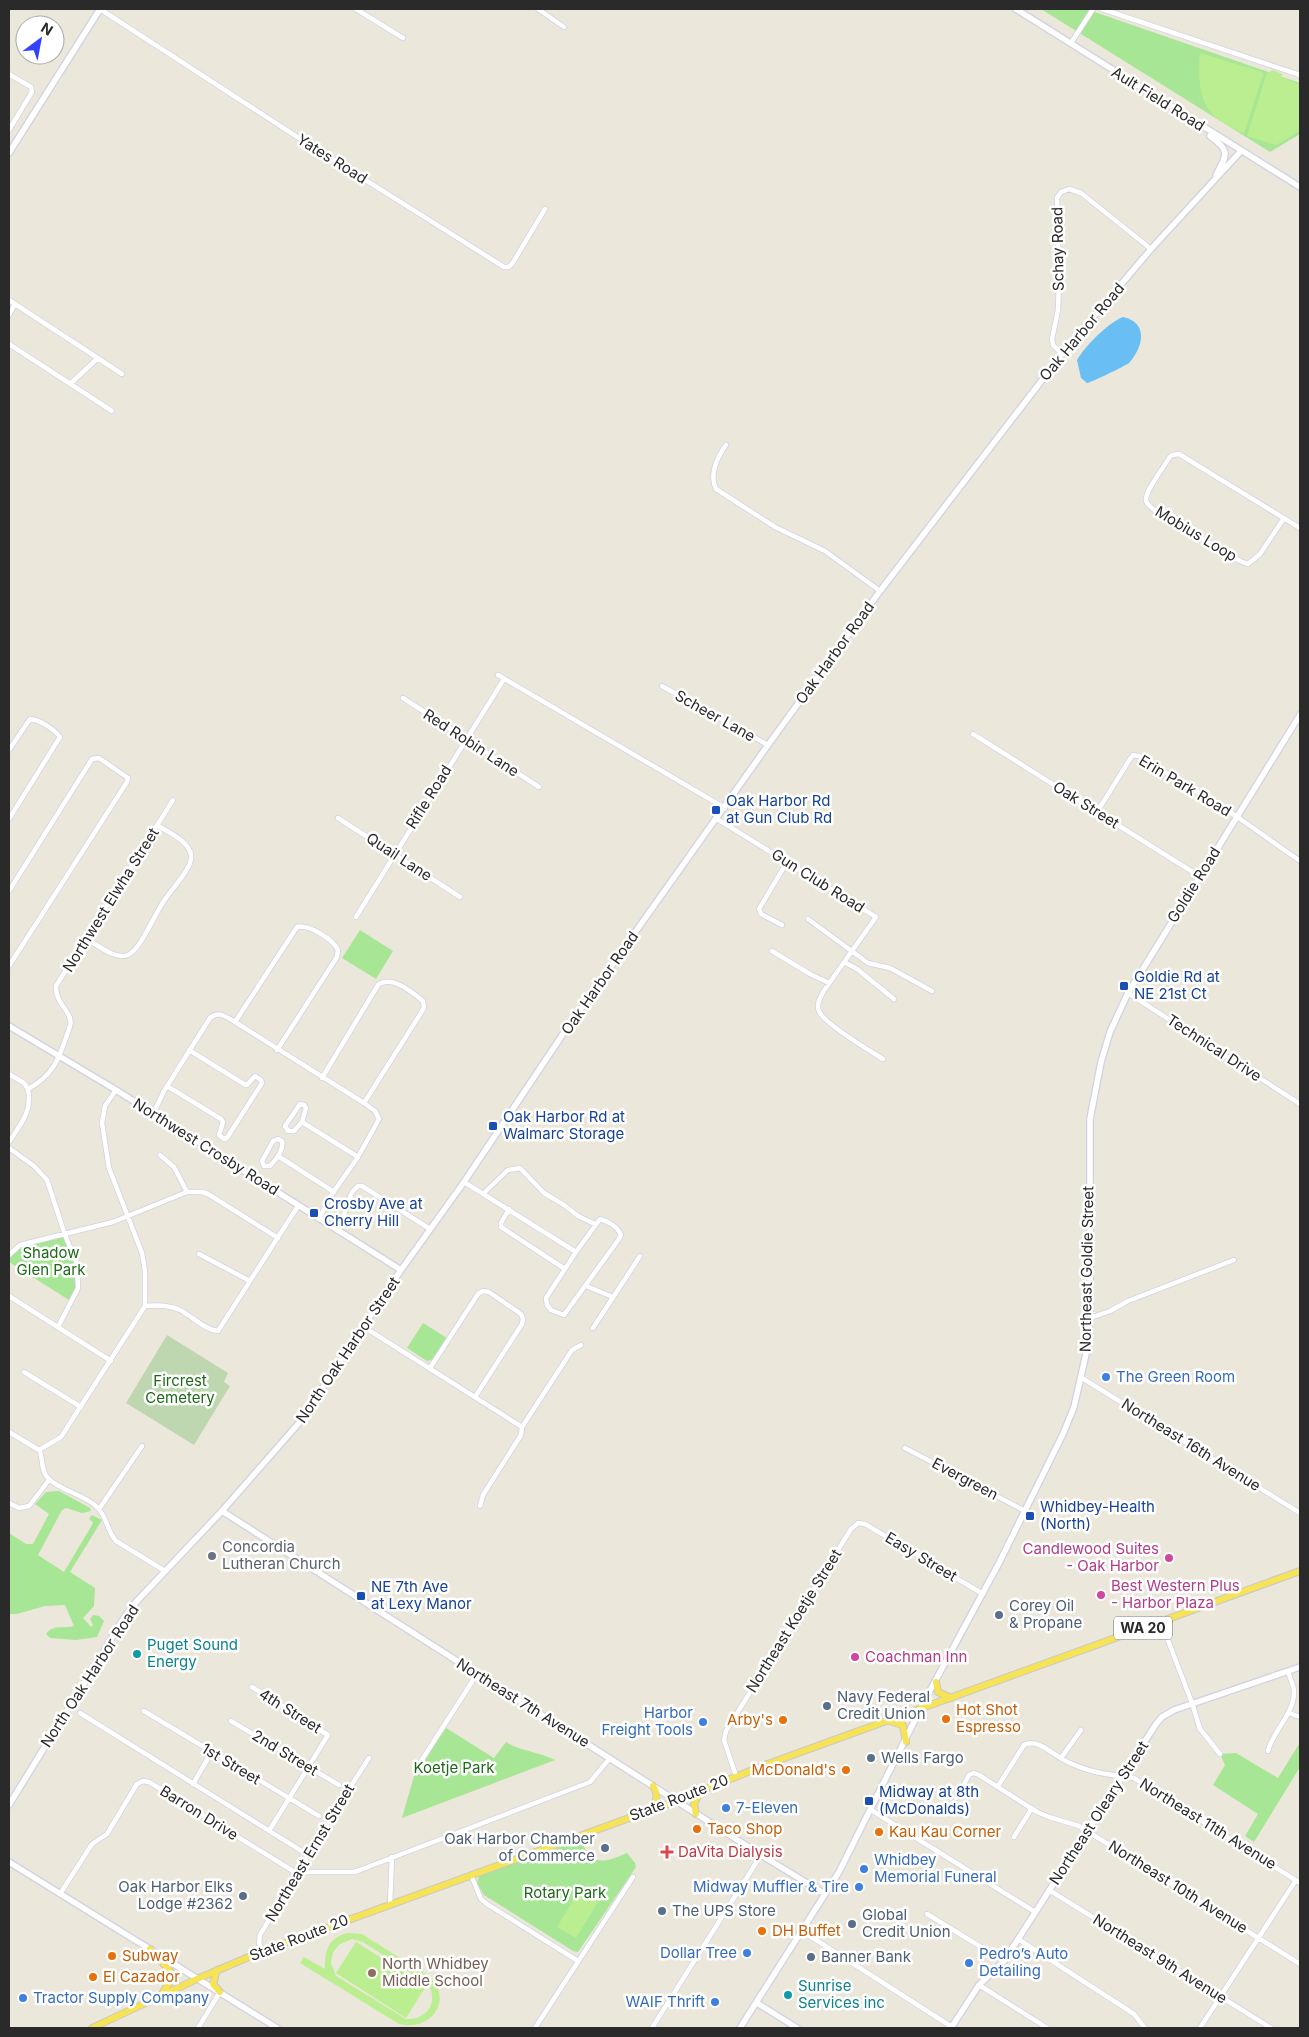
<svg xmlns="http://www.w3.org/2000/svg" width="1309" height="2037" font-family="Inter,sans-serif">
	<rect width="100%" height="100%" fill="#ece7db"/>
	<path fill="#a7e694" d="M1041,9H1086L1300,83V134L1270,152Z
		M360,930L393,951L376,979L342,958Z
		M65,1235C75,1259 83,1276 72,1302L9,1262V1255L20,1245Z
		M423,1323L447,1338L434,1359L427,1361L407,1348Z
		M59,1491L90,1508L91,1511L82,1513L66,1508L62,1510L38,1555L64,1572L92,1525L93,1522L89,1519L92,1515L102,1520L70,1572L95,1588L94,1606L83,1618L91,1627L93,1625L90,1619L93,1615L99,1616L104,1621L97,1637L76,1640L50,1638L46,1634C53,1624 63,1629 74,1626L65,1605L45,1606L17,1614H9V1533L26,1544H33L49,1514L35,1504L46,1492Z
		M446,1728L494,1758L506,1742C521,1751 539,1752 555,1760L402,1818L414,1776Z
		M1299,1744L1300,1767L1254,1842L1245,1836L1258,1814L1213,1785L1225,1765L1220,1754L1236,1753L1278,1778Z
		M581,1840C592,1867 604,1863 627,1853L635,1863L636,1867L578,1952L573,1951L484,1895L477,1883L479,1876Z"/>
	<path fill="#bfd7b1" d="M167,1335L228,1373L224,1382L230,1386L194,1445L126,1403Z"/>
	<path fill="#bbee90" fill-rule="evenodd" d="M1200,53L1262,72L1263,75L1244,134C1234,128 1221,123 1213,115C1198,100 1198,72 1200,53Z
		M1273,70L1282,74V77L1300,85V131L1276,145L1247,136L1267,73Z
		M580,1889L599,1900L576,1938L557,1927Z
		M347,1933L362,1934L430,1977C454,2002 429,2032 399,2024L300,1963L304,1957L325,1969C325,1951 327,1939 347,1933ZM352,1939L363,1942L428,1984C439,2002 427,2020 406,2019L336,1976L331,1963L333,1952L340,1944Z
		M356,1942L426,1986L406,2018L336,1973Z"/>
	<path fill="#69bef3" d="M1123,317C1149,323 1143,347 1129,363C1125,366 1092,382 1087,383L1081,378L1077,360C1085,346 1108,323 1123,317Z"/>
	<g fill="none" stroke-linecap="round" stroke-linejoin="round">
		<g stroke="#d0d1e3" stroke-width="6">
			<path id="street" d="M100,9L305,142L504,267H509L512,264L545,209
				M356,9L403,38
				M538,9L564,27
				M1102,9L1300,75
				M1071,43L1093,9
				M9,74L31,87L32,92L9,130
				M9,300L122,374
				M9,315L15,304
				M9,344L112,411
				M1062,354L1053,345L1052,339L1058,310L1059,283L1057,198L1061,192L1069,189L1081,193L1151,249
				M70,384L98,358
				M726,445C717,457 709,475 716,489L775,527L825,551L880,591
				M1284,518L1260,554L1248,564L1240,561L1153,509C1150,506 1146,504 1146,500C1145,491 1164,467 1169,458L1172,455L1179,454L1300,528
				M498,675L725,808
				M662,686L768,745
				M403,698L539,787
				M973,734L1199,876
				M9,750L30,719C40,720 54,729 60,737L9,819
				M1097,812L1130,759L1133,755L1139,756L1236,816L1300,861
				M338,818L460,897
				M717,819L876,917L823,992C820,999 816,1004 819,1011C823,1023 870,1051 883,1059
				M9,891L92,759L99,758L128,778L127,782L9,966
				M356,917L504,679
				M808,919L868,963L890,968L932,991
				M782,925L761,914L759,909L787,862
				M86,939C98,945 115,960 128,955C140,950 154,916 162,904C169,891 193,869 191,855C189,841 168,832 157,825
				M772,951L810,974L829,983
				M844,962L857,969L894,999
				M1128,993L1300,1104
				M235,1022L297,927C308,924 333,939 338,950L337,957L277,1050
				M9,1074L24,1083L28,1089
				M322,1078L378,985C391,975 411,991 423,1001L424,1008L364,1103
				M167,1086L221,1119L223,1122L219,1135L224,1139L227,1138L262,1083L261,1080L255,1076L247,1085L244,1084L189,1050
				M300,1104L304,1105L306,1108L302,1122L294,1131H288L285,1126Z
				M153,1114L164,1091L210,1018C219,1010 226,1017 235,1022L364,1103L375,1111L379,1119L358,1157L330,1197L319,1219
				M302,1122L358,1157
				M278,1139L282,1141C284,1151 276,1159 270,1166H264L262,1161L273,1141Z
				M9,1142C20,1125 33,1111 28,1089C56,1074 60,1055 70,1026C74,1012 55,1005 56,986L173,800
				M9,1148L34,1166L47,1180L65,1235L77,1264L78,1288L58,1327
				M160,1155L174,1167L187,1192
				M278,1156L334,1192
				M464,1182L576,1252L600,1219C608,1221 618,1227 621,1235L619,1239L564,1315L551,1310L547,1305L546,1298L576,1252
				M484,1193L508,1170L520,1168L544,1193L564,1205L578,1216L595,1224
				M509,1209L501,1223V1227L565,1269
				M338,1231L352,1192L358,1186H362L430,1229
				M199,1254L250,1281
				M9,1255L20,1245L113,1222L187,1192H202L208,1194L278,1238
				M586,1286L613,1297
				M9,1296L111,1361
				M145,1306C157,1305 169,1305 180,1310C192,1316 205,1330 218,1331L298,1206
				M1090,1318L1110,1311L1128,1301L1234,1260
				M364,1327L522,1427
				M593,1328L640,1256
				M430,1368L478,1294L483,1291L489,1292L521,1314L523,1319L522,1324L475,1397
				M24,1372L81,1407
				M1082,1378L1300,1513
				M9,1432L39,1450C44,1459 40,1470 48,1478C61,1492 85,1494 98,1508C107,1517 107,1531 116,1541L165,1571
				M905,1448L1025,1511
				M39,1450L61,1437L145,1306V1271L142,1253L109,1168L102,1123L105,1106L116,1090
				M9,1503L19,1508L29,1506L49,1480
				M480,1506L483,1495L521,1435L522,1427L572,1350L581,1345
				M99,1509L142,1446
				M1161,1622L1192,1703L1200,1729L1220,1754
				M252,1687L328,1735L269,1831
				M144,1711L319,1816
				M80,1713L308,1855
				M1289,1713L1300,1717
				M231,1721L339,1785
				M1268,1751C1273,1730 1295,1714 1294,1690C1293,1684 1290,1678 1288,1672
				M1061,1758L1081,1730
				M416,1769L477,1674
				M736,1776L724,1740L726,1731L851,1529L858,1523L865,1524L983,1594
				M193,1784L211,1753
				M998,1786L1024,1745C1037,1738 1051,1753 1062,1759C1085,1772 1109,1775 1134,1778L1300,1883
				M956,1798L969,1775L974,1773L979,1775L1037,1812L1049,1817L1079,1826L1300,1964
				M871,1810L1035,1912
				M1014,1837L1032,1808
				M298,1874L309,1872H354L360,1870L590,1782L610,1758
				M471,1875L481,1899L487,1904L578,1961
				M1049,1890L1271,2028
				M60,1894L92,1844L107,1834L137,1784L143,1781L149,1782L298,1874
				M390,1904L392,1857
				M927,1914L1004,1961
				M802,1931L952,2027
				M1018,1939L1134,2014L1145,2028
				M263,1951L259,1944L260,1935L329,1820L369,1758
				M979,1985L1047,2028
				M198,2028L220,1992
				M535,2028L633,1877
				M652,2028L761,1855
				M1200,2028L1296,1880"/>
		</g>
		<g stroke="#d0d1e3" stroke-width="8">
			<path id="secondary" d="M1016,9L1300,187
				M1210,136C1231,151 1227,155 1216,175
				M9,153L100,9
				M9,1026L116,1090L401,1270
				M222,1511L761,1855L825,1894
				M9,1805L124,1618L137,1601L222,1511L299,1423L401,1270L464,1182L563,1034L768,745L880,591L1062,354L1151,249L1241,151
				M9,1862L277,2028
				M757,2003L797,2028
				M740,2028L839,1872L926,1698L999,1563L1063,1434L1074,1407L1088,1345L1090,1318V1119L1101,1062L1110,1032L1128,993L1300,715
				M951,2028L979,1985L1004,1961L1156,1724L1162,1717L1174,1710L1300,1667"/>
		</g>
		<g stroke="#c8c8c8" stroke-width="8">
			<path id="primary" d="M936,1682L938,1692L951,1698
				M889,1721L903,1725L906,1742
				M648,1810C656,1803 660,1796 653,1786
				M696,1814L694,1804L700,1791
				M150,1949L172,1973L171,1980L162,1994
				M217,1970L213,1984L220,1992
				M92,2028L197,1979L263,1951L676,1801L765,1765L1300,1571"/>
		</g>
		<use href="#street" stroke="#fff" stroke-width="4.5"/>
		<use href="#secondary" stroke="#fff" stroke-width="5.5"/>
		<use href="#primary" stroke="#f6e456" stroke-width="6"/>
	</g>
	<g fill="#1a4fb4" stroke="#fff" stroke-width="2">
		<rect x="711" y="805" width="10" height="10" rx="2.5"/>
		<rect x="1119" y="981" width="10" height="10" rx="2.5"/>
		<rect x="488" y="1121" width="10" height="10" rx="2.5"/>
		<rect x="309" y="1208" width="10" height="10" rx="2.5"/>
		<rect x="1025" y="1511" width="10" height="10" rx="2.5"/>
		<rect x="356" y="1591" width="10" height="10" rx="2.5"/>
		<rect x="864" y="1796" width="10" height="10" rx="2.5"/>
	</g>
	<g fill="#3f7fe0" stroke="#fff" stroke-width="2">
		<circle cx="1106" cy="1377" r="5"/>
		<circle cx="703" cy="1722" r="5"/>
		<circle cx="726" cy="1808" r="5"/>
		<circle cx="864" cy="1869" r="5"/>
		<circle cx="859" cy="1887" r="5"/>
		<circle cx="747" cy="1953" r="5"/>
		<circle cx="969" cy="1963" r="5"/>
		<circle cx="23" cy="1998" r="5"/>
		<circle cx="715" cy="2002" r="5"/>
	</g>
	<circle fill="#6b7280" stroke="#fff" stroke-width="2" cx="212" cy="1556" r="5"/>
	<g fill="#d1479c" stroke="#fff" stroke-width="2">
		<circle cx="1169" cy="1558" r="5"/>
		<circle cx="1101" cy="1595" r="5"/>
		<circle cx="855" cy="1657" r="5"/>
	</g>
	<g fill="#5c6f8a" stroke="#fff" stroke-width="2">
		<circle cx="999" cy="1615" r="5"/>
		<circle cx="827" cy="1706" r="5"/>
		<circle cx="871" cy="1758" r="5"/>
		<circle cx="605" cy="1848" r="5"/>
		<circle cx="243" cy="1896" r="5"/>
		<circle cx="662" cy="1911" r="5"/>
		<circle cx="852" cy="1924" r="5"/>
		<circle cx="811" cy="1957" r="5"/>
	</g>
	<g fill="#0f9aa8" stroke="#fff" stroke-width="2">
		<circle cx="137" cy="1654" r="5"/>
		<circle cx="788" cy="1995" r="5"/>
	</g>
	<g fill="#e8710a" stroke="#fff" stroke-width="2">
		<circle cx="946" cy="1719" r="5"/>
		<circle cx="783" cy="1720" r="5"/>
		<circle cx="846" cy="1770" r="5"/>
		<circle cx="697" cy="1829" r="5"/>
		<circle cx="879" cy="1832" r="5"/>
		<circle cx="762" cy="1931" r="5"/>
		<circle cx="112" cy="1956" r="5"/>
		<circle cx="93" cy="1977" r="5"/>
	</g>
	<path fill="#e0444e" stroke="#fff" stroke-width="2" d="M664.5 1844.5h5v5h5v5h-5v5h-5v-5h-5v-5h5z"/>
	<circle fill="#8d6e63" stroke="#fff" stroke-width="2" cx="372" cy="1973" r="5"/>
	<g text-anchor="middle" stroke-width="5" stroke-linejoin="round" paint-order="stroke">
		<rect fill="#fff" stroke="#6a6a6a" stroke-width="1" x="1114" y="1616.5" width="58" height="23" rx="4"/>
		<g font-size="14" font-weight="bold" fill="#2a2a2a">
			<text x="1143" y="1633">WA 20</text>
		</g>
		<g font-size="15" fill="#2a2a2a" stroke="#fff">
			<text transform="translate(1158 99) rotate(32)" y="5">Ault Field Road</text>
			<text transform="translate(332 159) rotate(32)" y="5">Yates Road</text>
			<text transform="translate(1058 249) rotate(-91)" y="5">Schay Road</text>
			<text transform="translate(1082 332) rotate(-50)" y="5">Oak Harbor Road</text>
			<text transform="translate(1196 534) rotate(31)" y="5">Mobius Loop</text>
			<text transform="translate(835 653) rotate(-54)" y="5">Oak Harbor Road</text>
			<text transform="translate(715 716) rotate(29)" y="5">Scheer Lane</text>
			<text transform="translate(471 743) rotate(33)" y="5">Red Robin Lane</text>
			<text transform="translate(1185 786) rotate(31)" y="5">Erin Park Road</text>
			<text transform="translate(429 797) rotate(-58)" y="5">Rifle Road</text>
			<text transform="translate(1086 805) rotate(32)" y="5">Oak Street</text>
			<text transform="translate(399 857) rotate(33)" y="5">Quail Lane</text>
			<text transform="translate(818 881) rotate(32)" y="5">Gun Club Road</text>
			<text transform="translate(1194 885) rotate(-58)" y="5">Goldie Road</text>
			<text transform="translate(111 900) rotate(-58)" y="5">Northwest Elwha Street</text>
			<text transform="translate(600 983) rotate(-55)" y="5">Oak Harbor Road</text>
			<text transform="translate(1214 1048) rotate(33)" y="5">Technical Drive</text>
			<text transform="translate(206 1147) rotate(32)" y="5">Northwest Crosby Road</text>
			<text transform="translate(1087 1269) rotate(-89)" y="5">Northeast Goldie Street</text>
			<text transform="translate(348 1350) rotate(-56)" y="5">North Oak Harbor Street</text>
			<text transform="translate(1191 1445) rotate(32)" y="5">Northeast 16th Avenue</text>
			<text transform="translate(965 1479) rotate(28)" y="5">Evergreen</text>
			<text transform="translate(921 1557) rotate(31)" y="5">Easy Street</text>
			<text transform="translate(794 1621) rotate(-58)" y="5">Northeast Koetje Street</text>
			<text transform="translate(90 1676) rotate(-57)" y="5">North Oak Harbor Road</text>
			<text transform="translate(523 1703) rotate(32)" y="5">Northeast 7th Avenue</text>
			<text transform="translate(290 1711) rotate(32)" y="5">4th Street</text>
			<text transform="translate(285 1753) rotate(31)" y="5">2nd Street</text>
			<text transform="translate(231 1764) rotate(31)" y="5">1st Street</text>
			<text transform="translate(679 1798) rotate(-21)" y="5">State Route 20</text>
			<text transform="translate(199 1813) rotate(32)" y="5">Barron Drive</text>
			<text transform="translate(1099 1813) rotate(-57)" y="5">Northeast Oleary Street</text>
			<text transform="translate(1208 1824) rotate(32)" y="5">Northeast 11th Avenue</text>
			<text transform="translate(310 1853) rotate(-59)" y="5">Northeast Ernst Street</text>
			<text transform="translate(1178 1887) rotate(32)" y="5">Northeast 10th Avenue</text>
			<text transform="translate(299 1938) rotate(-21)" y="5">State Route 20</text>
			<text transform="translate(1160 1959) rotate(32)" y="5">Northeast 9th Avenue</text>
		</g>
		<g font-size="15" fill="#164399" stroke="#fff" text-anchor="start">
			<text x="726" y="806">Oak Harbor Rd<tspan x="726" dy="17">at Gun Club Rd</tspan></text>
			<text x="1134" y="982">Goldie Rd at<tspan x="1134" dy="17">NE 21st Ct</tspan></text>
			<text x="503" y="1122">Oak Harbor Rd at<tspan x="503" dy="17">Walmarc Storage</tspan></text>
			<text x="324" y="1209">Crosby Ave at<tspan x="324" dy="17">Cherry Hill</tspan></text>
			<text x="1040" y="1512">Whidbey-Health<tspan x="1040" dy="17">(North)</tspan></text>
			<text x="371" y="1592">NE 7th Ave<tspan x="371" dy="17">at Lexy Manor</tspan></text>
			<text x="879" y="1797">Midway at 8th<tspan x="879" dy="17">(McDonalds)</tspan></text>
		</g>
		<g font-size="15" fill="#1e6917" stroke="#fff">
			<text x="51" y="1258">Shadow<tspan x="51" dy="17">Glen Park</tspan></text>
			<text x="180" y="1386">Fircrest<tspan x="180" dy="17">Cemetery</tspan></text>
			<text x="454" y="1773">Koetje Park</text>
			<text x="565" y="1898">Rotary Park</text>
		</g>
		<g font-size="15" fill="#366cbe" stroke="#fff" text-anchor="start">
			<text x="1116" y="1382">The Green Room</text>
			<text x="693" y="1718" text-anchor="end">Harbor<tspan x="693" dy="17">Freight Tools</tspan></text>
			<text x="736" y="1813">7-Eleven</text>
			<text x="874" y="1865">Whidbey<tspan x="874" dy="17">Memorial Funeral</tspan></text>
			<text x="849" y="1892" text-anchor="end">Midway Muffler &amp; Tire</text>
			<text x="737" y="1958" text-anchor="end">Dollar Tree</text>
			<text x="979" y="1959">Pedro’s Auto<tspan x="979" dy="17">Detailing</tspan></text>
			<text x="33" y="2003">Tractor Supply Company</text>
			<text x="705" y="2007" text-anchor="end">WAIF Thrift</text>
		</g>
		<g font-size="15" fill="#5b616d" stroke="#fff" text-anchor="start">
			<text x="222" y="1552">Concordia<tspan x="222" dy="17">Lutheran Church</tspan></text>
		</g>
		<g font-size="15" fill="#b23c85" stroke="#fff" text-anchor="start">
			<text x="1159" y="1554" text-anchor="end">Candlewood Suites<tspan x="1159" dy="17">- Oak Harbor</tspan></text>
			<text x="1111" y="1591">Best Western Plus<tspan x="1111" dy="17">- Harbor Plaza</tspan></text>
			<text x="865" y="1662">Coachman Inn</text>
		</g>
		<g font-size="15" fill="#4e5e75" stroke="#fff" text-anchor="start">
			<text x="1009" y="1611">Corey Oil<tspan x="1009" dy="17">&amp; Propane</tspan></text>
			<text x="837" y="1702">Navy Federal<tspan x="837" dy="17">Credit Union</tspan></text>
			<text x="881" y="1763">Wells Fargo</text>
			<text x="595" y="1844" text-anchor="end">Oak Harbor Chamber<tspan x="595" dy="17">of Commerce</tspan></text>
			<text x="233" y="1892" text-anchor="end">Oak Harbor Elks<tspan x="233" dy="17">Lodge #2362</tspan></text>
			<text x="672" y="1916">The UPS Store</text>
			<text x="862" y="1920">Global<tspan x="862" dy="17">Credit Union</tspan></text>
			<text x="821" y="1962">Banner Bank</text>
		</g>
		<g font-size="15" fill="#0d838f" stroke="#fff" text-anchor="start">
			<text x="147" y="1650">Puget Sound<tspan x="147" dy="17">Energy</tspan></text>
			<text x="798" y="1991">Sunrise<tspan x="798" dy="17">Services inc</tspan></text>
		</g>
		<g font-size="15" fill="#c56008" stroke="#fff" text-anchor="start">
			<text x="956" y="1715">Hot Shot<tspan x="956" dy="17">Espresso</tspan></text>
			<text x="773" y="1725" text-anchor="end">Arby's</text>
			<text x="836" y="1775" text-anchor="end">McDonald's</text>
			<text x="707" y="1834">Taco Shop</text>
			<text x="889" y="1837">Kau Kau Corner</text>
			<text x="772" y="1936">DH Buffet</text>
			<text x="122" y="1961">Subway</text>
			<text x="103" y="1982">El Cazador</text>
		</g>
		<g font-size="15" fill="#be3a42" stroke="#fff" text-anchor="start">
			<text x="678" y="1857">DaVita Dialysis</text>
		</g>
		<g font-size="15" fill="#785e54" stroke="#fff" text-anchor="start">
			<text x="382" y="1969">North Whidbey<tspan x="382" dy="17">Middle School</tspan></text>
		</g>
	</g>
	<rect width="1309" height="2037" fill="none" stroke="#2a2a2a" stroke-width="20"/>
	<g transform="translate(40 40) rotate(32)"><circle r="24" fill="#ffffff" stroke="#aaaaaa"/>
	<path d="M0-4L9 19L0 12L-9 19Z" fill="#3543ff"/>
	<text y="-8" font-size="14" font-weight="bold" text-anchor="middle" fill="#2a2a2a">N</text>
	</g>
</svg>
